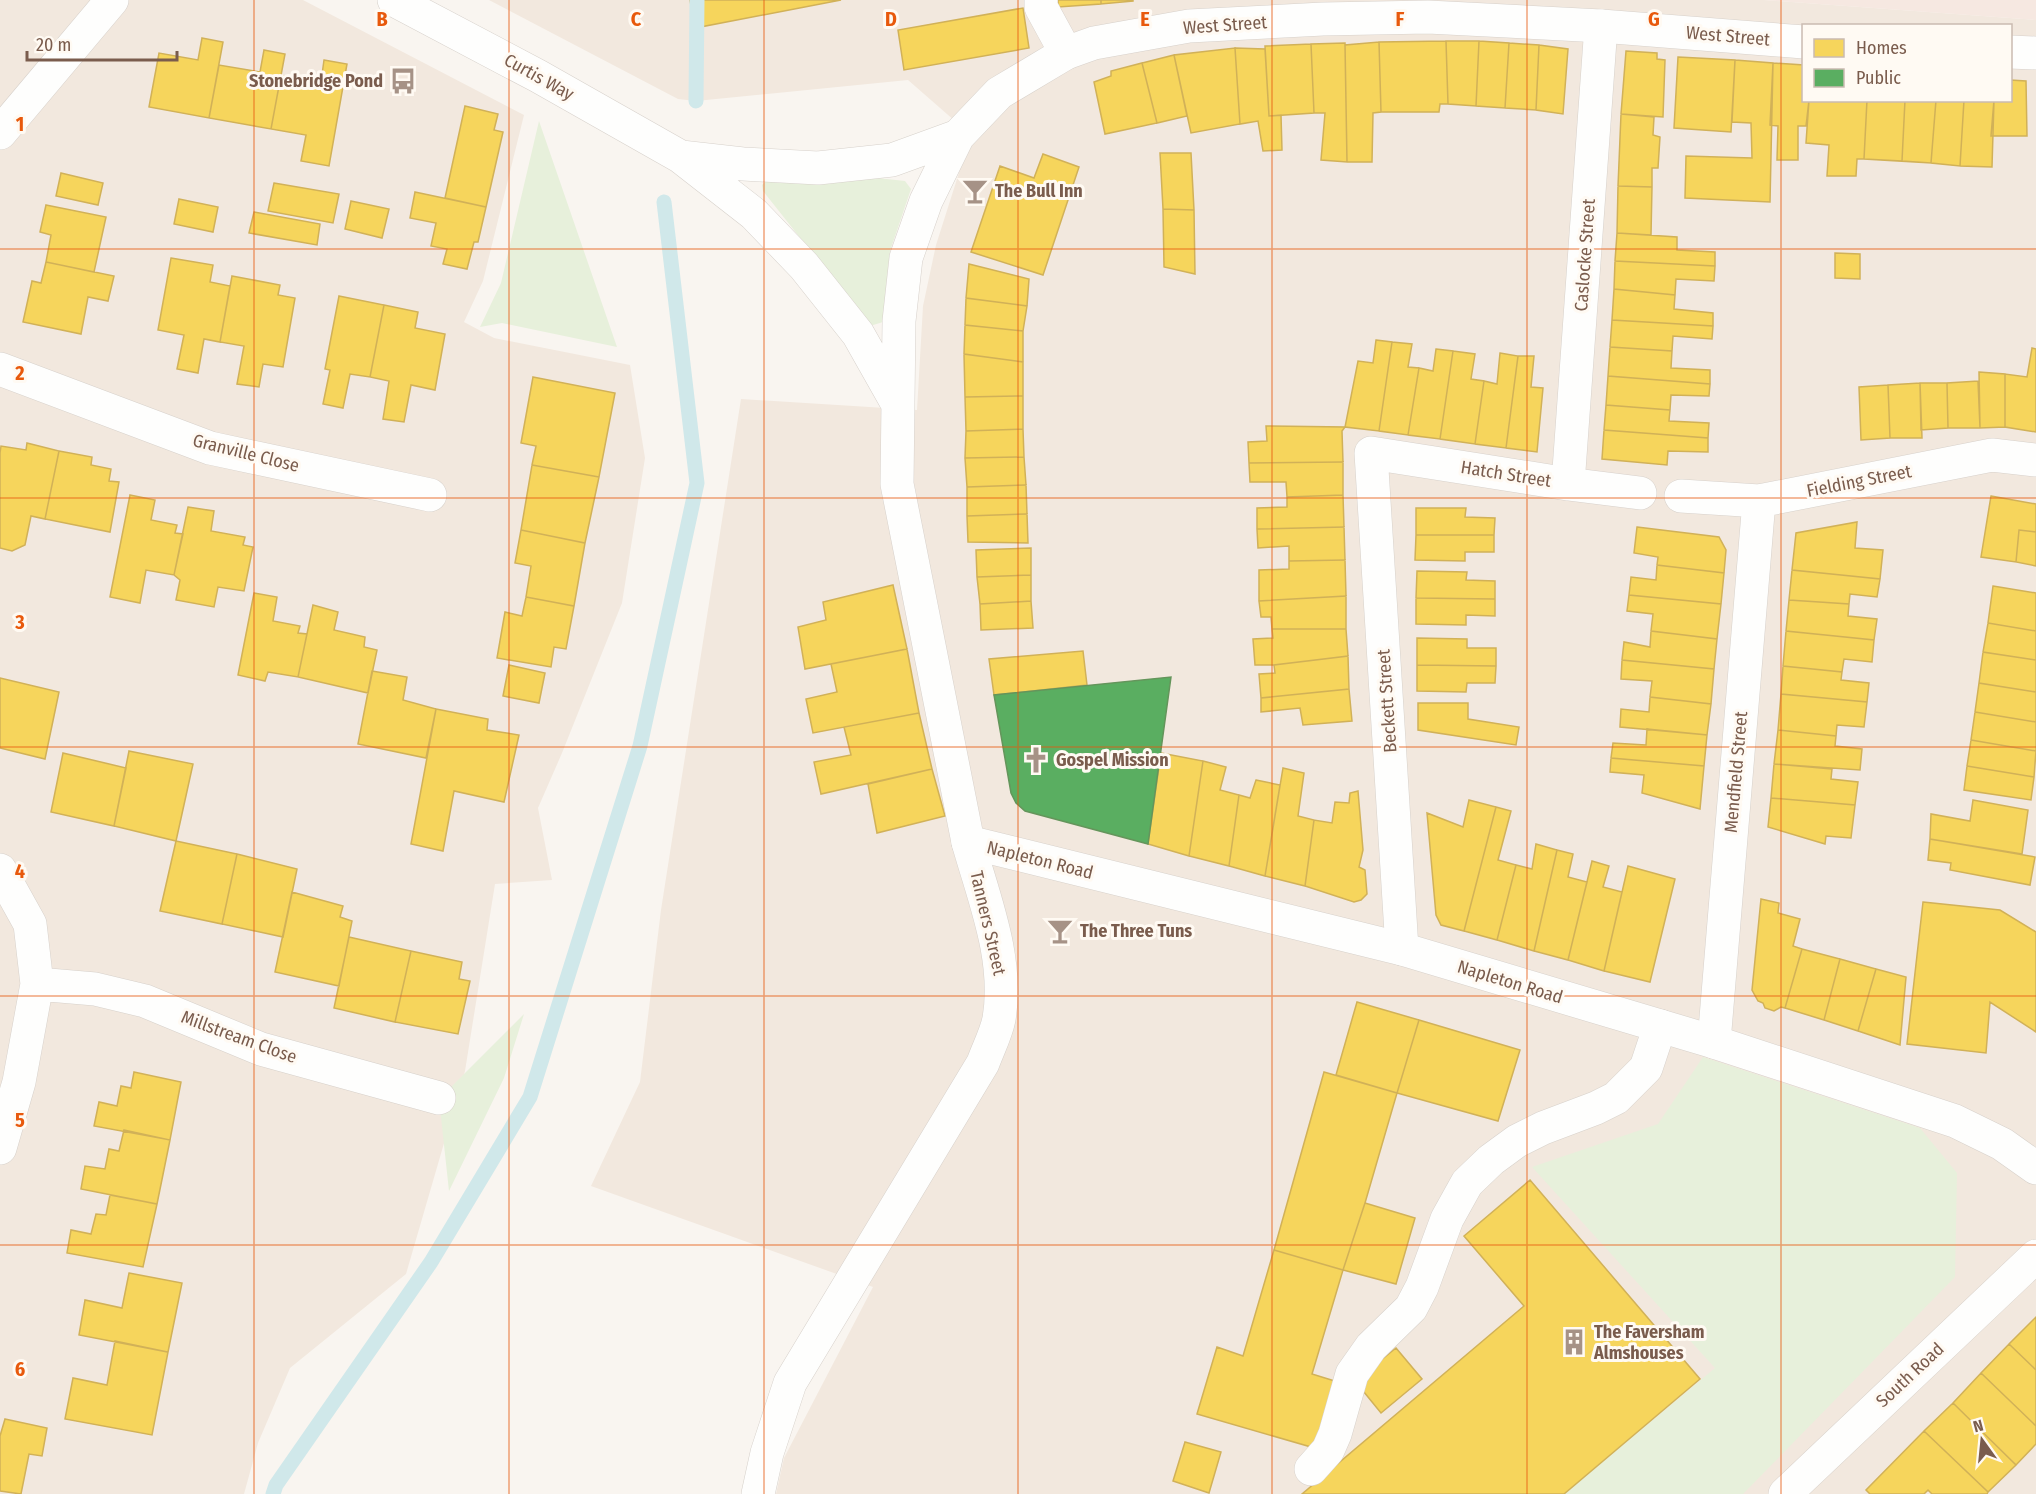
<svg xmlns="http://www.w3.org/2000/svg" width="2036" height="1494" font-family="'Fira Sans Condensed',sans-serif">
	<rect width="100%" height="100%" fill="#f9f5f0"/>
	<path fill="#f2e8de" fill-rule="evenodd" d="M0,0H303L524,115L483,281L464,322L494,338L630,365L645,458L622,603L562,753L538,808L552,880L495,884L465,1071L406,1274L290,1368L258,1443L244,1494H0Z
		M489,0H1764L2036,20V1494H776L784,1458L873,1287L591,1186L640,1082L661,910L741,399L917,410L923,306L936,245L971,135L908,80L696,101L678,99ZM1804,26H2010V100H1804Z"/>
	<path fill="#f6e8e1" d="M1764,0H2036V20Z"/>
	<path fill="#e7f0db" d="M539,121L617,347L502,323L480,327L501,283Z
		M868,177L905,181L911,189L890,251L883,322L870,326L763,191L762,185L768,179Z
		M524,1014L504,1078L449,1191L439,1099Z
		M1703,1057L1920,1128L1957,1173L1955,1277L1743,1494H1564L1715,1368L1532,1167L1658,1124Z"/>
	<path fill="#f6d55c" stroke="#d1b158" stroke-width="1.5" d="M690,0H841L695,28Z
		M1058,0H1101V4L1058,7Z
		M1101,0H1133V1L1101,4Z
		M1023,8L1029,48L904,70L898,30Z
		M202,38L223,42L209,118L149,107L159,53L198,60Z
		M1446,41L1448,104H1440L1439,112H1381L1379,42Z
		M1446,41H1479L1476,106L1448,104Z
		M1479,41L1509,43L1505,108L1476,106Z
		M1379,42L1381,112L1373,113L1372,162H1347L1345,45Z
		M1345,43L1347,162L1321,160L1325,113H1314L1311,44Z
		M1509,43L1539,45L1536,110L1505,108Z
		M1311,44L1314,113L1269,116L1265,46Z
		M1539,45L1568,49L1563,114L1536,110Z
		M1235,48L1240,124L1191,133L1174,55Z
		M1235,48L1265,49L1269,116L1281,115L1282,150L1263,151L1258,121L1240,124Z
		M264,50L285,54L271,129L209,118L219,65L260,72Z
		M1626,51L1657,53V59L1665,60L1663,117L1621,114Z
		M1174,55L1187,116L1157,123L1142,63Z
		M1678,57L1735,60L1731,132L1674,128Z
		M324,60L347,64L329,166L301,161L306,135L271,129L281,75L321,82Z
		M1735,60L1773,63L1770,202L1685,198L1686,156L1752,158L1751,123L1732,122Z
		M1142,63L1157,123L1105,134L1094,82L1111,76V71Z
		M1773,63L1804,65V100H1809L1806,126H1798V160H1777L1778,126L1770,125Z
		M2010,80L2026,81L2027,136H1991L1994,100H2010Z
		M1809,100H1867L1864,159H1857L1856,176H1827L1829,145L1806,143Z
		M1867,100H1936L1931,163L1864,159Z
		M1867,100H1905L1902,161L1864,159Z
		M1905,100H1936L1931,163L1902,161Z
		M1936,100H1964L1960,166L1931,163Z
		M1964,100H1994L1992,167L1960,166Z
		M465,106L498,114L494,130L503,132L486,207L445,198Z
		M1621,114L1654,117L1653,135L1660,137L1658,168H1652V187L1618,186Z
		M1160,153H1191L1194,210L1163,209Z
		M1043,154L1079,167L1043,275L971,252L1000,166L1034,178Z
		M61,173L103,183L98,205L56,196Z
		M274,183L339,194L333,223L268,211Z
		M1618,186L1652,187L1651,235L1617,233Z
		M415,192L486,207L478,242H474L467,269L443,264L447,249L431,246L436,223L410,218Z
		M179,199L218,207L213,232L174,224Z
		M351,201L389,209L382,238L345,229Z
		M46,205L106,217L94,272L46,262L51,235L40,232Z
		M1163,209L1194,210L1195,274L1164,267Z
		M254,212L320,224L317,245L249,233Z
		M1617,233L1677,237V250L1715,252V266L1615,261Z
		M1835,253L1860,254V279L1835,278Z
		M171,258L213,265L210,282L230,286L220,342L204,339L198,373L177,369L184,335L158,330Z
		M1615,261L1715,266L1714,281L1676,279L1675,295L1614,289Z
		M46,262L114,276L108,301L88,297L81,334L23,322L32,281L41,283Z
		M969,264L1029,279L1027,306L966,298Z
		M232,276L280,285L278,295L295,298L283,367L263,364L259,387L237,384L244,346L220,342Z
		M1614,289L1675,295L1674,309L1713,313V326L1612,320Z
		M339,296L384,305L370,377L350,374L343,408L323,404L330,370L325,369Z
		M966,298L1027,306L1023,331L965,325Z
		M384,305L418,312L415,328L445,334L435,390L411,385L404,422L383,419L389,381L370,377Z
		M1612,320L1713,326L1712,339L1673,336L1672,351L1610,347Z
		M965,325L1023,331V362L964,354Z
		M1376,340L1392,342L1379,431L1345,427L1358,361L1373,363Z
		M1392,342L1412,344L1408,367L1419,368L1408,435L1379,431Z
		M1610,347L1672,351L1671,368L1710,370V384L1608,376Z
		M2032,348L2036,349V432L2005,427V374L2027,377Z
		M1436,349L1453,351L1440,439L1408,435L1419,368L1433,371Z
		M1453,351L1475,354L1471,379L1484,381L1475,444L1440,439Z
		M1500,353L1518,356L1506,448L1475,444L1484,381L1497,384Z
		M964,354L1023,362V396L965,397Z
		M1518,356H1534L1531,387L1543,388L1537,452L1506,448Z
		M1979,372L2005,374V427L1980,428Z
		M1608,376L1710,384L1709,396L1671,395L1670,410L1606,405Z
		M533,377L615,393L599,477L532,465L536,446L521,443Z
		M1978,381L1980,428H1948L1947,383Z
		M1920,383L1922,438H1890L1888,385Z
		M1920,383H1947L1948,428L1921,430Z
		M1888,385L1890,438L1861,440L1859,387Z
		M1023,396V429L966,431L965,397Z
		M1606,405L1670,410L1669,421L1709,423L1708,438L1604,430Z
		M1266,426L1345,427L1342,431L1343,462L1249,463L1248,442L1267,441Z
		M1023,429L1024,457L965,458L966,431Z
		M1604,430L1708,438V452L1668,451L1667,465L1602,459Z
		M27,443L59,451L45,519L31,516L25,545L12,551L0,548V453L1,446L26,450Z
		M59,451L92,457L91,465L111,469L109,481L119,482L110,532L45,519Z
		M1024,457L1026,485L967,487L965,458Z
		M1343,462V495L1287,497L1286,482H1250L1249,463Z
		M532,465L599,477L585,543L521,530Z
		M1026,485L1027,514L967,516V487Z
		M130,495L155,500L151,520L177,525L175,533L183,534L174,575L146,570L140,603L110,597Z
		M1343,495L1344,527L1257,529V508L1287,507V497Z
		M1991,496L2036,504V532L2019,530L2016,562L1981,557Z
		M188,507L214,511L211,531L245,537L243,545L253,547L244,591L218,587L214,607L176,600L180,580L174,575Z
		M1416,508H1466L1465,517L1495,518L1494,535H1416Z
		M1027,514L1028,543L968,542L967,516Z
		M1857,522L1855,548L1883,550L1880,579L1792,570L1796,533Z
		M1344,527L1345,560L1289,561V546L1258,548L1257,529Z
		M1637,527L1719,537L1726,550L1724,573L1657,565L1658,557L1634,553Z
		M521,530L585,543L574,606L526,597L531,566L515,563Z
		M2019,530L2036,532V566L2016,562Z
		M1416,535H1494V552H1465V561L1415,560Z
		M1031,548V575L977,577L976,550Z
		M1345,560L1346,596L1259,601V570L1289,569V561Z
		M1657,565L1724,573L1721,604L1629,595L1631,577L1656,580Z
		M1792,570L1880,579L1877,597L1850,594L1849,604L1789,600Z
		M1417,571L1467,572L1466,580L1495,581V599L1416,598Z
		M1031,575V601L980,604L977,577Z
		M893,585L907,649L805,669L798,627L826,620L823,602Z
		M1993,586L2036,593V631L1988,623Z
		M254,593L277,597L273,621L300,626L298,633L307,634L298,677L268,672L265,681L238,675Z
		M1629,595L1721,604L1717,639L1651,631L1653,614L1627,611Z
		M1346,596V629H1272L1271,617H1261L1259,601Z
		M526,597L574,606L566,649L554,647L551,667L497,658L505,612L522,616Z
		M1416,598L1495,599V616L1466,615V625L1416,624Z
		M1789,600L1849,604L1848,616L1877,619L1874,640L1786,631Z
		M1031,601L1033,628L981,630L980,604Z
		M313,605L338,612L334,630L365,637L364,647L377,650L368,693L298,677Z
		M1988,623L2036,631V660L1983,652Z
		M1272,629H1346L1348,656L1274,665H1255L1253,639L1273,638Z
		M1651,631L1717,639L1714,669L1622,660L1624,642L1650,647Z
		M1786,631L1874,640L1872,662L1844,659L1842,672L1783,666Z
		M1417,638L1467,639V648H1496V666L1417,665Z
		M907,649L919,713L813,733L806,699L837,692L831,664Z
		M1083,651L1087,685L994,695L989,659Z
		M1983,652L2036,660V692L1979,683Z
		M1348,656L1349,689L1261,698L1259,674L1275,673L1274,665Z
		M1622,660L1714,669L1711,704L1650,697L1652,681L1621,679Z
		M509,665L545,673L539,703L503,696Z
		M1417,665L1496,666L1495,683H1467L1466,692L1417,691Z
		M1783,666L1842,672L1841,680L1869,683L1867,702L1781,694Z
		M372,671L407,677L403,700L436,709L426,758L358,744Z
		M0,678L59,692L45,759L0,748Z
		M1979,683L2036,692V722L1975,712Z
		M1349,689L1352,721L1303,725L1300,708L1261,712V698Z
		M1781,694L1867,702L1864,727L1837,725L1836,736L1778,730Z
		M1650,697L1711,704L1707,735L1620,727L1621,709L1649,712Z
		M1418,703H1468V719L1519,727L1516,745L1418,730Z
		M436,709L488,719L487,730L519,735L504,802L454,791L443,851L411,844Z
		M1975,712L2036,722V751L1971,740Z
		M919,713L932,769L821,794L814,762L851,755L844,727Z
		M1647,729L1707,735L1704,766L1611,758L1613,743L1646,745Z
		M1778,730L1836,736L1835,746L1862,749L1860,770L1774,764Z
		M1971,740L2036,751L2034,777L1967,766Z
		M129,751L193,764L176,841L114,826Z
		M63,753L126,768L114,826L51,812Z
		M1161,753L1203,761L1189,856L1148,844Z
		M1611,758L1704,766L1700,809L1642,793L1644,775L1610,772Z
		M1203,761L1226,767L1220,790L1239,795L1229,866L1189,856Z
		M1774,764L1832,769L1831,779L1858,782L1855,805L1771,798Z
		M1967,766L2034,777L2031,800L1964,790Z
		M1283,768L1304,773L1298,816L1314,820L1305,886L1265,876Z
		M932,769L945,816L877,833L868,784Z
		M1256,780L1280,785L1265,876L1229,866L1239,795L1250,798Z
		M1358,791L1363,850L1359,867L1365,870L1367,894L1361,900L1354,902L1305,886L1314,820L1332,823L1335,802L1349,803L1350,793Z
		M1771,798L1855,805L1851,838L1826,836L1825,844L1768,827Z
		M1469,800L1496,807L1464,931L1441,925L1436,915L1427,813L1463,827Z
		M1973,800L2028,810L2022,854L1930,839L1931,814L1970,821Z
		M1496,807L1511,811L1498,860L1516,865L1497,940L1464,931Z
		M1930,839L2035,857L2030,885L1950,870L1951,863L1928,860Z
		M176,841L237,854L222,924L160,911Z
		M1536,844L1557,850L1534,951L1497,940L1516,865L1532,869Z
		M1557,850L1573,854L1568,877L1587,882L1568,960L1534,951Z
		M237,854L297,869L283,937L222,924Z
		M1592,861L1609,866L1603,887L1622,892L1604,971L1568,960Z
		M1628,866L1675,879L1650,982L1604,971Z
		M292,892L343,906L340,917L352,921L339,986L275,972Z
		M1761,899L1779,903L1778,913L1800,919L1793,946L1802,949L1785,1008L1781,1007L1774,1011L1765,1008L1763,1003L1758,1001L1752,990Z
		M1923,902L2000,910L2036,932V1032L1990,1002L1986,1053L1907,1044Z
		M349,937L411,951L395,1022L334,1008Z
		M1802,949L1840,959L1824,1020L1785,1008Z
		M411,951L462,962L459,979L470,981L458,1034L395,1022Z
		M1840,959L1876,969L1858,1031L1824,1020Z
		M1876,969L1906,977L1900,1045L1858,1031Z
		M1357,1002L1419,1020L1397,1093L1336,1075Z
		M1419,1020L1520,1050L1498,1121L1397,1093Z
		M134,1072L181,1082L170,1140L94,1126L99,1102L117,1106L121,1086L131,1088Z
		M1324,1072L1397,1093L1365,1203L1343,1270L1274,1250Z
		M124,1130L170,1140L157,1204L81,1189L85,1166L105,1169L109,1149L119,1151Z
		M1530,1180L1700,1379L1564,1494H1302L1524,1306L1464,1236Z
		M110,1195L157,1204L143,1267L67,1253L71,1230L91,1234L96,1214L106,1215Z
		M1365,1203L1415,1218L1396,1284L1343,1270Z
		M1274,1250L1343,1270L1312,1374L1338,1382L1318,1449L1197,1414L1217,1347L1243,1356Z
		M129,1273L182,1283L168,1352L79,1335L85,1300L122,1308Z
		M2036,1317V1370L2009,1344Z
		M115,1341L168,1352L152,1435L65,1419L73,1378L107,1385Z
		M2009,1344L2036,1370V1426L1981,1373Z
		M1396,1348L1422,1379L1381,1413L1355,1381Z
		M1981,1373L2036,1426V1444L2016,1465L1953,1403Z
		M1953,1403L2016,1465L1988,1492L1924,1431Z
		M5,1419L47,1428L42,1456L29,1454L21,1494L0,1491V1436Z
		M1924,1431L1988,1492L1987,1494H1932L1928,1490L1924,1494H1870L1866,1490Z
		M1185,1442L1221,1452L1209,1493L1173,1481Z"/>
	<path fill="#5aae61" stroke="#64955b" stroke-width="1.5" d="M1171,677L1148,844L1025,811L1016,803L1011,793L994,695Z"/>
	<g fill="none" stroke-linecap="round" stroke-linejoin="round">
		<path stroke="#d0e8ea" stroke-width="15" d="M696,101L697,0
			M273,1494L276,1485L431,1262L530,1097L640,746L697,483L664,202"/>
		<g stroke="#d7d1cb" stroke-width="34">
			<path id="minor" d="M1041,0V7L1066,53
				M0,133L112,0
				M0,369L210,448L430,495
				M1568,484L1601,26
				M1681,496L1759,501L1992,455L2036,460
				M0,870L30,924L37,984L19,1082L0,1148
				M1402,949L1371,453L1568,484L1640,493
				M37,984L95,989L145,1001L261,1049L439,1098
				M1714,1042L1759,501
				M1311,1469L1328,1450L1335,1434L1352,1374L1371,1347L1411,1308L1422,1287L1447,1219L1467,1183L1491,1160L1517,1141L1543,1128L1596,1108L1616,1098L1646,1068L1660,1026
				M758,1494L767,1453L790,1383L983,1063C988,1049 996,1034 999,1019C1009,959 984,899 968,842"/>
		</g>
		<g stroke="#d7d1cb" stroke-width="34">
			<path id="tertiary" d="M394,0L538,76L681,157L754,214L804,266L858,334L897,403
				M1804,42L1601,26L1428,17L1323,19L1189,26L1094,43L1066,53L999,93L958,136L926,201L906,258L899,321L897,484L968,842L1402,949L1714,1042L1955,1121L2002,1144L2036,1168
				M2010,52L2036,53
				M681,157L743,164L818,168L892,160L958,136"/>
		</g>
		<g stroke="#d9d2cb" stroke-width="34">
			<path id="secondary" d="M1785,1494L2036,1256"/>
		</g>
		<use href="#minor" stroke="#fefefd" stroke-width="33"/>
		<use href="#tertiary" stroke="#fefefd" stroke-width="33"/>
		<use href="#secondary" stroke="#fefefd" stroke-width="33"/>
	</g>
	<path fill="none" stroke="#e8590c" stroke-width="1.5" stroke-opacity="0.55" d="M254,0V1494M509,0V1494M764,0V1494M1018,0V1494M1272,0V1494M1527,0V1494M1781,0V1494M0,249H2036M0,498H2036M0,747H2036M0,996H2036M0,1245H2036"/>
	<defs>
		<g id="bus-bare" transform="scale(2.07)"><path d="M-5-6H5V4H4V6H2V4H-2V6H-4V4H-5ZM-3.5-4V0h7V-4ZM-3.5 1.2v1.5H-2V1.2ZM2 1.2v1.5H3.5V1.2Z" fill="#a69286" stroke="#fffaf3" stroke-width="2.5" paint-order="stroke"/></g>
		<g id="bar-bare" transform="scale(2.07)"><path d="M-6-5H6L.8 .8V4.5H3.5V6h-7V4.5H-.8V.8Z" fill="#a69286" stroke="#fffaf3" stroke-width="2.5" paint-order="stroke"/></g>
		<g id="church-bare" transform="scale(2.07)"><path d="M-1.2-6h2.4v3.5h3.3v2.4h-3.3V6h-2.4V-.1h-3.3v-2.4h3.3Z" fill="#a69286" stroke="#fffaf3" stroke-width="2.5" paint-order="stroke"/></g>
		<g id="building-bare" transform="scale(2.07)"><path d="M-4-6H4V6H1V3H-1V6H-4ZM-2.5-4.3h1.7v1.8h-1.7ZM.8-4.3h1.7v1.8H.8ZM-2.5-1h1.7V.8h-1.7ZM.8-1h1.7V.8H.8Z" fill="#a69286" stroke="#fffaf3" stroke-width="2.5" paint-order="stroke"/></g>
	</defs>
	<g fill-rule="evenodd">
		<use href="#bus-bare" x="403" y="81"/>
		<use href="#bar-bare" x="975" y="191"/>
		<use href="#church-bare" x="1036" y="760"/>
		<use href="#bar-bare" x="1060" y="931"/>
		<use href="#building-bare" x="1574" y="1342"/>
	</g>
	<g text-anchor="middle" stroke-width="6" stroke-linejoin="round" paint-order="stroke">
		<g font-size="18" fill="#7a5c4d" stroke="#fffaf3">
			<text transform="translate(1225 25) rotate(-4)" y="6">West Street</text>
			<text transform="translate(1728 36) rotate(5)" y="6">West Street</text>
			<text transform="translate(539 77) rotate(29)" y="6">Curtis Way</text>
			<text transform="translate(1585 255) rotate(-86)" y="6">Caslocke Street</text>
			<text transform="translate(246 453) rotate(14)" y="6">Granville Close</text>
			<text transform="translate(1506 474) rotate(9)" y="6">Hatch Street</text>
			<text transform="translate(1859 481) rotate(-11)" y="6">Fielding Street</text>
			<text transform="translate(1387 701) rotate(-94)" y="6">Beckett Street</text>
			<text transform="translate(1736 772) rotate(-85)" y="6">Mendfield Street</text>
			<text transform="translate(1040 860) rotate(14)" y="6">Napleton Road</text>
			<text transform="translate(988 923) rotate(77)" y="6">Tanners Street</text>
			<text transform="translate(1510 982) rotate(17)" y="6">Napleton Road</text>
			<text transform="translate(239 1037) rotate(20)" y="6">Millstream Close</text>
			<text transform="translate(1910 1375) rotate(-43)" y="6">South Road</text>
		</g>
		<g font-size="18" font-weight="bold" fill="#7a5c4d" stroke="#fffaf3" text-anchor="start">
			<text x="383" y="87" text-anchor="end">Stonebridge Pond</text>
			<text x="995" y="197">The Bull Inn</text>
			<text x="1056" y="766">Gospel Mission</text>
			<text x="1080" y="937">The Three Tuns</text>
			<text x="1594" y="1338">The Faversham<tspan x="1594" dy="21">Almshouses</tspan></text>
		</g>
	</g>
	<g font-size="20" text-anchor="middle" font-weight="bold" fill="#e8590c" stroke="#fffaf3" stroke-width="6" stroke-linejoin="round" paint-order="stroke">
		<text x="382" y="26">B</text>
		<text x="636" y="26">C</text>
		<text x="891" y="26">D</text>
		<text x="1145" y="26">E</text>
		<text x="1400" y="26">F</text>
		<text x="1654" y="26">G</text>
		<text x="20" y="131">1</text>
		<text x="20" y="380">2</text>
		<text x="20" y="629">3</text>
		<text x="20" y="878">4</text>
		<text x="20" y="1127">5</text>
		<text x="20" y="1376">6</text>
	</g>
	<rect x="1802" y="24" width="210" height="78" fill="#fffaf3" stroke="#cabbb1" stroke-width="1.5"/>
	<rect x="1814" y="39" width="30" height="18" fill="#f6d55c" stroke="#cabbb1" stroke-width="1.5"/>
	<text x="1856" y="54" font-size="18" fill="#7a5c4d">Homes</text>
	<rect x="1814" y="69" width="30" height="18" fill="#5aae61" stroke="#cabbb1" stroke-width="1.5"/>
	<text x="1856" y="84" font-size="18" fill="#7a5c4d">Public</text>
	<g transform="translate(1982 1440) rotate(345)" stroke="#fffaf3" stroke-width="4.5" paint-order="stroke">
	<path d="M0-4.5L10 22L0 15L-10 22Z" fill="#7a5c4d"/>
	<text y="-9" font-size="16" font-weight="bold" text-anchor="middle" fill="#7a5c4d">N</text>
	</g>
	<path d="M27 51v9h150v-9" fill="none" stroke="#7a5c4d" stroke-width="3"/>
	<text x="36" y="51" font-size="18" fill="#7a5c4d" stroke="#fffaf3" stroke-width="4.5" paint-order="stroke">20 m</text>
</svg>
